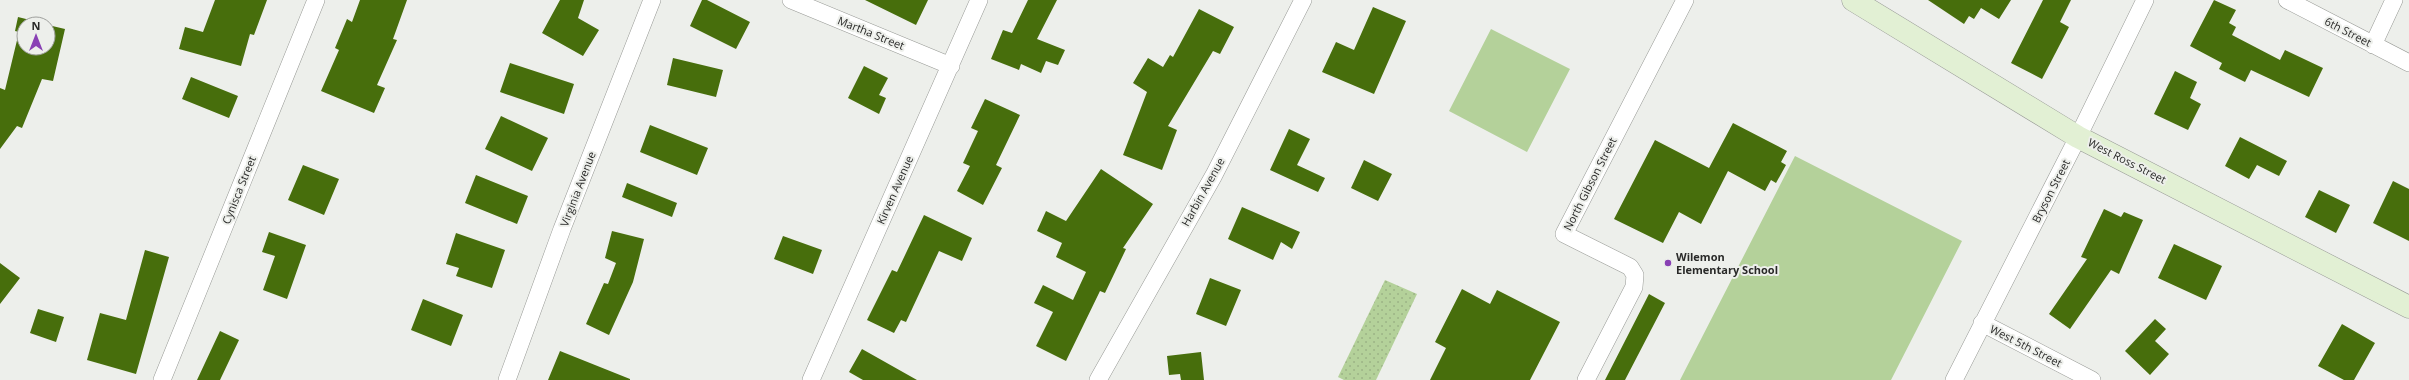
<svg xmlns="http://www.w3.org/2000/svg" width="2409" height="380" font-family="'Open Sans',sans-serif">
	<defs>
		<pattern id="grass-dots" width="8" height="8" patternUnits="userSpaceOnUse"><rect width="8" height="8" fill="#b4d19a"/><path d="M2 2h.1M6 6h.1" fill="none" stroke="#9bb385" stroke-width="1.8" stroke-linecap="round"/></pattern>
	</defs>
	<rect width="100%" height="100%" fill="#edefeb"/>
	<path fill="url(#grass-dots)" d="M1385,280L1417,294L1376,380H1344L1338,377Z"/>
	<path fill="#b4d19a" d="M1491,29L1570,69L1527,152L1449,111Z
		M1795,156L1962,241L1891,380H1680Z"/>
	<path fill="#476e0c" d="M215,0H267L254,35L250,34L241,66L179,49L185,27L203,32Z
		M360,0H407L393,39L397,40L377,85L385,88L374,113L321,91L339,50L335,48L347,19L352,22Z
		M560,0H584L578,18L599,30L583,56L542,33Z
		M702,0H707L750,22L736,49L690,26Z
		M865,0H928L916,25Z
		M1028,0H1057L1037,39L1065,50L1058,65L1046,61L1041,73L1021,64L1019,70L991,59L1003,30L1012,33Z
		M1928,0H2011L1999,19L1981,8L1974,19L1969,16L1964,24Z
		M2043,0H2071L2060,22L2069,27L2042,79L2011,63Z
		M2214,0L2236,10L2229,23L2236,27L2232,35L2280,60L2285,50L2323,68L2309,97L2251,70L2245,82L2219,69L2222,63L2190,46Z
		M1373,7L1406,21L1374,94L1322,72L1336,42L1354,50Z
		M1199,9L1234,27L1220,54L1213,51L1168,126L1177,130L1162,170L1123,155L1147,92L1133,83L1148,58L1163,67L1170,55L1173,57Z
		M18,17L46,24H24V48H48V25L65,29L53,81L42,79L22,128L17,126L0,149V88L5,90L19,32L15,31Z
		M673,58L723,70L716,97L667,85Z
		M510,63L574,84L564,114L500,92Z
		M864,66L888,78L879,95L886,98L879,114L848,98Z
		M2175,71L2197,82L2190,98L2201,104L2188,130L2154,114Z
		M191,77L238,96L229,118L182,99Z
		M985,99L1020,115L996,165L1002,168L983,205L957,191L970,166L963,163L978,131L971,128Z
		M501,116L548,138L532,171L485,149Z
		M1733,123L1787,151L1781,162L1786,165L1776,183L1771,180L1765,191L1728,171L1701,224L1679,212L1663,243L1614,219L1655,140L1709,168Z
		M650,125L708,148L697,175L640,152Z
		M1289,129L1310,139L1297,165L1325,178L1318,192L1270,170Z
		M2240,137L2287,161L2279,176L2257,165L2249,179L2225,166Z
		M1364,160L1392,174L1378,201L1351,188Z
		M303,165L339,179L324,215L288,200Z
		M1101,169L1153,204L1123,248L1126,249L1105,293L1100,291L1066,361L1036,346L1053,312L1034,303L1043,285L1073,300L1086,272L1056,257L1062,243L1037,231L1046,211L1066,221Z
		M476,175L528,196L517,224L465,203Z
		M2393,181L2409,189V241L2373,223Z
		M627,183L677,203L672,217L622,197Z
		M2319,190L2350,205L2336,233L2305,217Z
		M1242,207L1300,232L1292,249L1281,242L1273,260L1228,239Z
		M2104,209L2121,217L2124,212L2143,220L2119,274L2111,270L2070,329L2049,314L2087,259L2081,257Z
		M924,215L972,238L962,261L939,251L906,322L901,320L894,333L867,320L892,270L897,272Z
		M612,231L644,239L633,282L609,335L586,324L604,283L608,284L616,263L605,258Z
		M269,232L306,245L287,299L263,290L275,256L262,252Z
		M456,233L505,250L492,288L456,276L459,268L446,264Z
		M783,236L822,250L813,274L774,259Z
		M2174,244L2222,266L2206,300L2158,278Z
		M145,250L169,257L136,374L87,360L100,313L126,320Z
		M0,263L20,278L0,304Z
		M1210,278L1241,290L1226,326L1196,314Z
		M1462,289L1490,304L1497,290L1560,322L1530,380H1430L1446,348L1435,342Z
		M1649,294L1665,303L1625,380H1605Z
		M423,299L463,315L451,346L411,330Z
		M38,309L64,317L56,342L30,333Z
		M2155,319L2166,329L2155,341L2169,354L2150,375L2125,351Z
		M2342,324L2375,343L2354,380H2344L2318,366Z
		M220,331L239,340L220,380H197Z
		M862,349L917,380H863L849,372Z
		M560,351L630,379V380H548Z
		M1201,352L1204,380H1181L1180,374L1169,375L1167,356Z"/>
	<g fill="none" stroke-linecap="round" stroke-linejoin="round">
		<g stroke="#989a96" stroke-width="18">
			<path id="street" d="M791,0L951,66
				M2287,0L2409,63
				M2373,45L2394,0
				M1982,323L2092,380
				M162,380L316,0
				M507,380L562,229L652,0
				M811,380L979,0
				M1098,380L1214,175L1303,0
				M1586,380L1634,287L1635,275L1630,267L1564,234L1685,0
				M1954,380L2078,137L2145,0"/>
		</g>
		<g stroke="#989a96" stroke-width="23">
			<path id="secondary" d="M1853,0L2078,137L2409,307"/>
		</g>
		<use href="#street" stroke="#fff" stroke-width="17"/>
		<use href="#secondary" stroke="#e2f0d4" stroke-width="22"/>
	</g>
	<circle fill="#8941b4" stroke="#edefeb" stroke-width="1.5" cx="1668" cy="263" r="4"/>
	<g text-anchor="middle" stroke-width="4" stroke-linejoin="round" paint-order="stroke">
		<g font-size="11" fill="#292928" stroke="#edefeb">
			<text transform="translate(2348 32) rotate(27)" y="4">6th Street</text>
			<text transform="translate(871 33) rotate(22)" y="4">Martha Street</text>
			<text transform="translate(2127 161) rotate(27)" y="4">West Ross Street</text>
			<text transform="translate(1590 184) rotate(-63)" y="4">North Gibson Street</text>
			<text transform="translate(578 189) rotate(-69)" y="4">Virginia Avenue</text>
			<text transform="translate(239 190) rotate(-68)" y="4">Cynisca Street</text>
			<text transform="translate(895 190) rotate(-66)" y="4">Kirven Avenue</text>
			<text transform="translate(2051 191) rotate(-63)" y="4">Bryson Street</text>
			<text transform="translate(1203 192) rotate(-61)" y="4">Harbin Avenue</text>
			<text transform="translate(2026 346) rotate(27)" y="4">West 5th Street</text>
		</g>
		<g font-size="11" font-weight="bold" fill="#292928" stroke="#edefeb" text-anchor="start">
			<text x="1676" y="261">Wilemon<tspan x="1676" dy="13">Elementary School</tspan></text>
		</g>
	</g>
	<g transform="translate(36 36)"><circle r="19" fill="#edefeb" stroke="#9fa09d"/>
	<path d="M0-3L7 15L0 10L-7 15Z" fill="#8941b4"/>
	<text y="-6" font-size="11" font-weight="bold" text-anchor="middle" fill="#292928">N</text>
	</g>
</svg>
